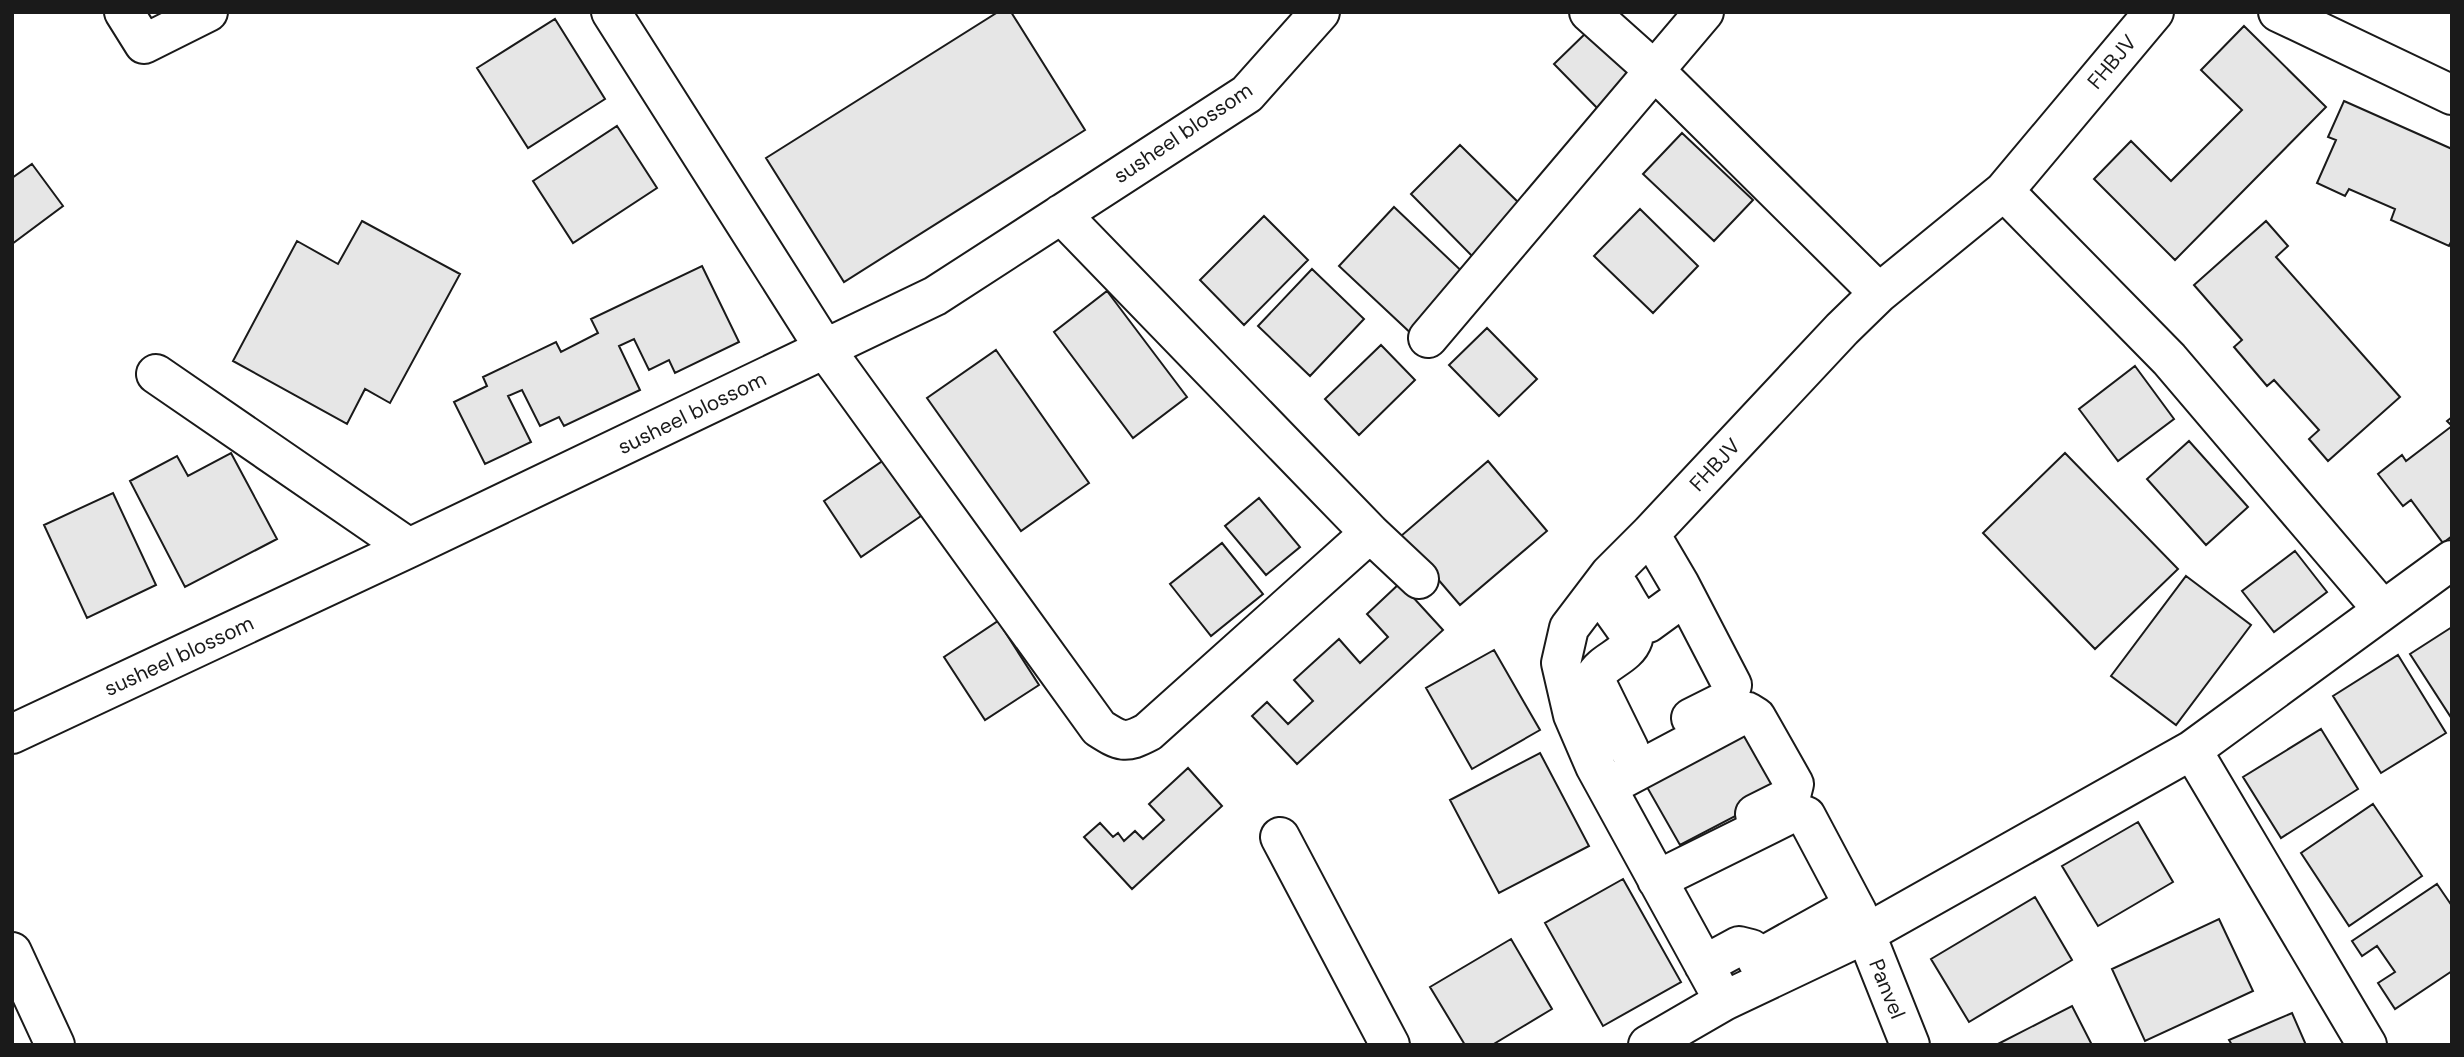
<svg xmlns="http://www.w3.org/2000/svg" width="2464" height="1057" font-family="'DM Sans',sans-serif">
	<rect width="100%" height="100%" fill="#fff"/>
	<path fill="#e6e6e6" stroke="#1a1a1a" stroke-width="2" d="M998,12H1011L1085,130L844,282L766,158Z
		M555,19L605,99L528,148L477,68Z
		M2244,26L2326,107L2175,260L2094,179L2131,141L2171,181L2242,110L2201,70Z
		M1589,30L1639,83L1605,116L1554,64Z
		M2344,101L2452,149V240L2449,246L2391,220L2395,209L2349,189L2345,196L2317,183L2336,140L2328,137Z
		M617,126L657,188L573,243L533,181Z
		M1682,133L1753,200L1714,241L1643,174Z
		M1460,145L1525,209L1475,259L1411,194Z
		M32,164L63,206L12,244V178Z
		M1394,207L1471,280L1416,338L1339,266Z
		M1640,209L1698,266L1653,313L1594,256Z
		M1264,216L1308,260L1244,325L1200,280Z
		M362,221L460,274L390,403L365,389L347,424L233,361L297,241L338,264Z
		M2266,221L2288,246L2276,257L2400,397L2328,461L2309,439L2319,430L2274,380L2267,386L2234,347L2242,340L2194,285Z
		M702,266L739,342L675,373L669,360L649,370L634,339L619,346L640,390L564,426L559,417L540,426L522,390L508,396L531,442L485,464L454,402L487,386L483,377L556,342L561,352L598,333L591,319Z
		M1312,269L1364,319L1310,376L1258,326Z
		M1107,291L1187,397L1133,438L1054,332Z
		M1487,328L1537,379L1499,416L1449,365Z
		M1381,345L1415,380L1359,435L1325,399Z
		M996,350L1089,483L1021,531L927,398Z
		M2135,366L2174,419L2118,461L2079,409Z
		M2452,417V536L2443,543L2411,500L2403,506L2378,474L2402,455L2406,461L2452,426L2447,421Z
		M2189,441L2248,507L2206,545L2147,479Z
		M231,453L277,539L185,587L130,481L177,456L188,476Z
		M2065,453L2178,569L2095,649L1983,533Z
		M884,460L921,516L861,557L824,501Z
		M1488,461L1547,531L1460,605L1401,536Z
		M113,493L156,585L87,618L44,525Z
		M1259,498L1300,547L1266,575L1225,526Z
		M1222,543L1263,594L1211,636L1170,584Z
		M2295,551L2327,592L2274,632L2242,591Z
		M2186,576L2251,625L2176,725L2111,676Z
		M1400,583L1443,630L1297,764L1252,716L1267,702L1288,724L1313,701L1294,680L1339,639L1360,663L1388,637L1367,614Z
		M998,621L1039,685L985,720L944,657Z
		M2452,627V719L2410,654Z
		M1494,650L1540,730L1472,769L1426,688Z
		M2398,655L2446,733L2381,773L2333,696Z
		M1743,719L1781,792L1680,845L1639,773Z
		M2321,729L2358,789L2281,838L2243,777Z
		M1540,753L1589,846L1499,893L1450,800Z
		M1188,768L1222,806L1132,889L1084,837L1100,823L1113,837L1118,833L1124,841L1135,831L1143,839L1164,820L1149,804Z
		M2373,804L2422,876L2349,926L2301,853Z
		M2138,822L2173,882L2098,926L2062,866Z
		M1623,879L1681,982L1603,1026L1545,923Z
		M2437,884L2452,906V971L2395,1009L2378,983L2395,972L2377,946L2362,956L2352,941Z
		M2035,897L2072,960L1969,1022L1931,959Z
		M2219,919L2253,991L2145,1041L2112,969Z
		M1511,939L1552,1009L1492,1045H1465L1430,987Z
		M2072,1006L2092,1045H1996Z
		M2292,1013L2306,1045H2232L2229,1040Z"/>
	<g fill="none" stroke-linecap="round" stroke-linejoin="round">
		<g stroke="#1a1a1a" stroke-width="42">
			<path id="minor" d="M124,12L144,44L208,12
				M611,12L825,349L1099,728C1121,742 1125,744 1148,732L1370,533
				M1589,12L1656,72L1879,293
				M2004,191L2169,359L2383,610
				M1061,214L1370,533L1419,579
				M1428,338L1704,12
				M156,374L409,548
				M1650,534L1680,585L1732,685L1727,700L1691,718
				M1619,587C1627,599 1635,619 1648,623L1685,596
				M1598,590L1633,639C1627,657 1602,661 1594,678L1629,749
				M12,734L409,548L935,296L1247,94L1320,12
				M2192,750L2367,1045
				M1607,787L1748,712L1756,717L1794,784L1791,796L1755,814
				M1280,837L1390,1045
				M1657,880L1794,812L1806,816L1857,912L1910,1045
				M12,952L55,1045
				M1765,955L1853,906
				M1704,965L1739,946L1751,949L1768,980
				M1724,1001L1595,766L1573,715L1561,663L1569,628L1610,574L1650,534L1842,329L1879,293L2004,191L2154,12
				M1648,1045L1724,1001L1865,934L2192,750L2452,560"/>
		</g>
		<g stroke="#1a1a1a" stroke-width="42">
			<path id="major" d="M2278,12L2452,95"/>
		</g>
		<use href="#minor" stroke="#fff" stroke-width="38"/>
		<use href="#major" stroke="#fff" stroke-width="38"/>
	</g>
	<g text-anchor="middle" stroke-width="5" stroke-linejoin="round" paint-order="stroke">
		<g font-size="21" fill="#1a1a1a" stroke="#fff">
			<text transform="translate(2112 62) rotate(-50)" y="7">FHBJV</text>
			<text transform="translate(1183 133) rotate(-34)" y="7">susheel blossom</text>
			<text transform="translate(692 413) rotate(-26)" y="7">susheel blossom</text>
			<text transform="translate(1715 465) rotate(-47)" y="7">FHBJV</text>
			<text transform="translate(179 656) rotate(-25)" y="7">susheel blossom</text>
			<text transform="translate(1887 989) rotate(68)" y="7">Panvel</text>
		</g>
	</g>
	<rect width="2464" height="1057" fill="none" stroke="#1a1a1a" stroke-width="28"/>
</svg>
